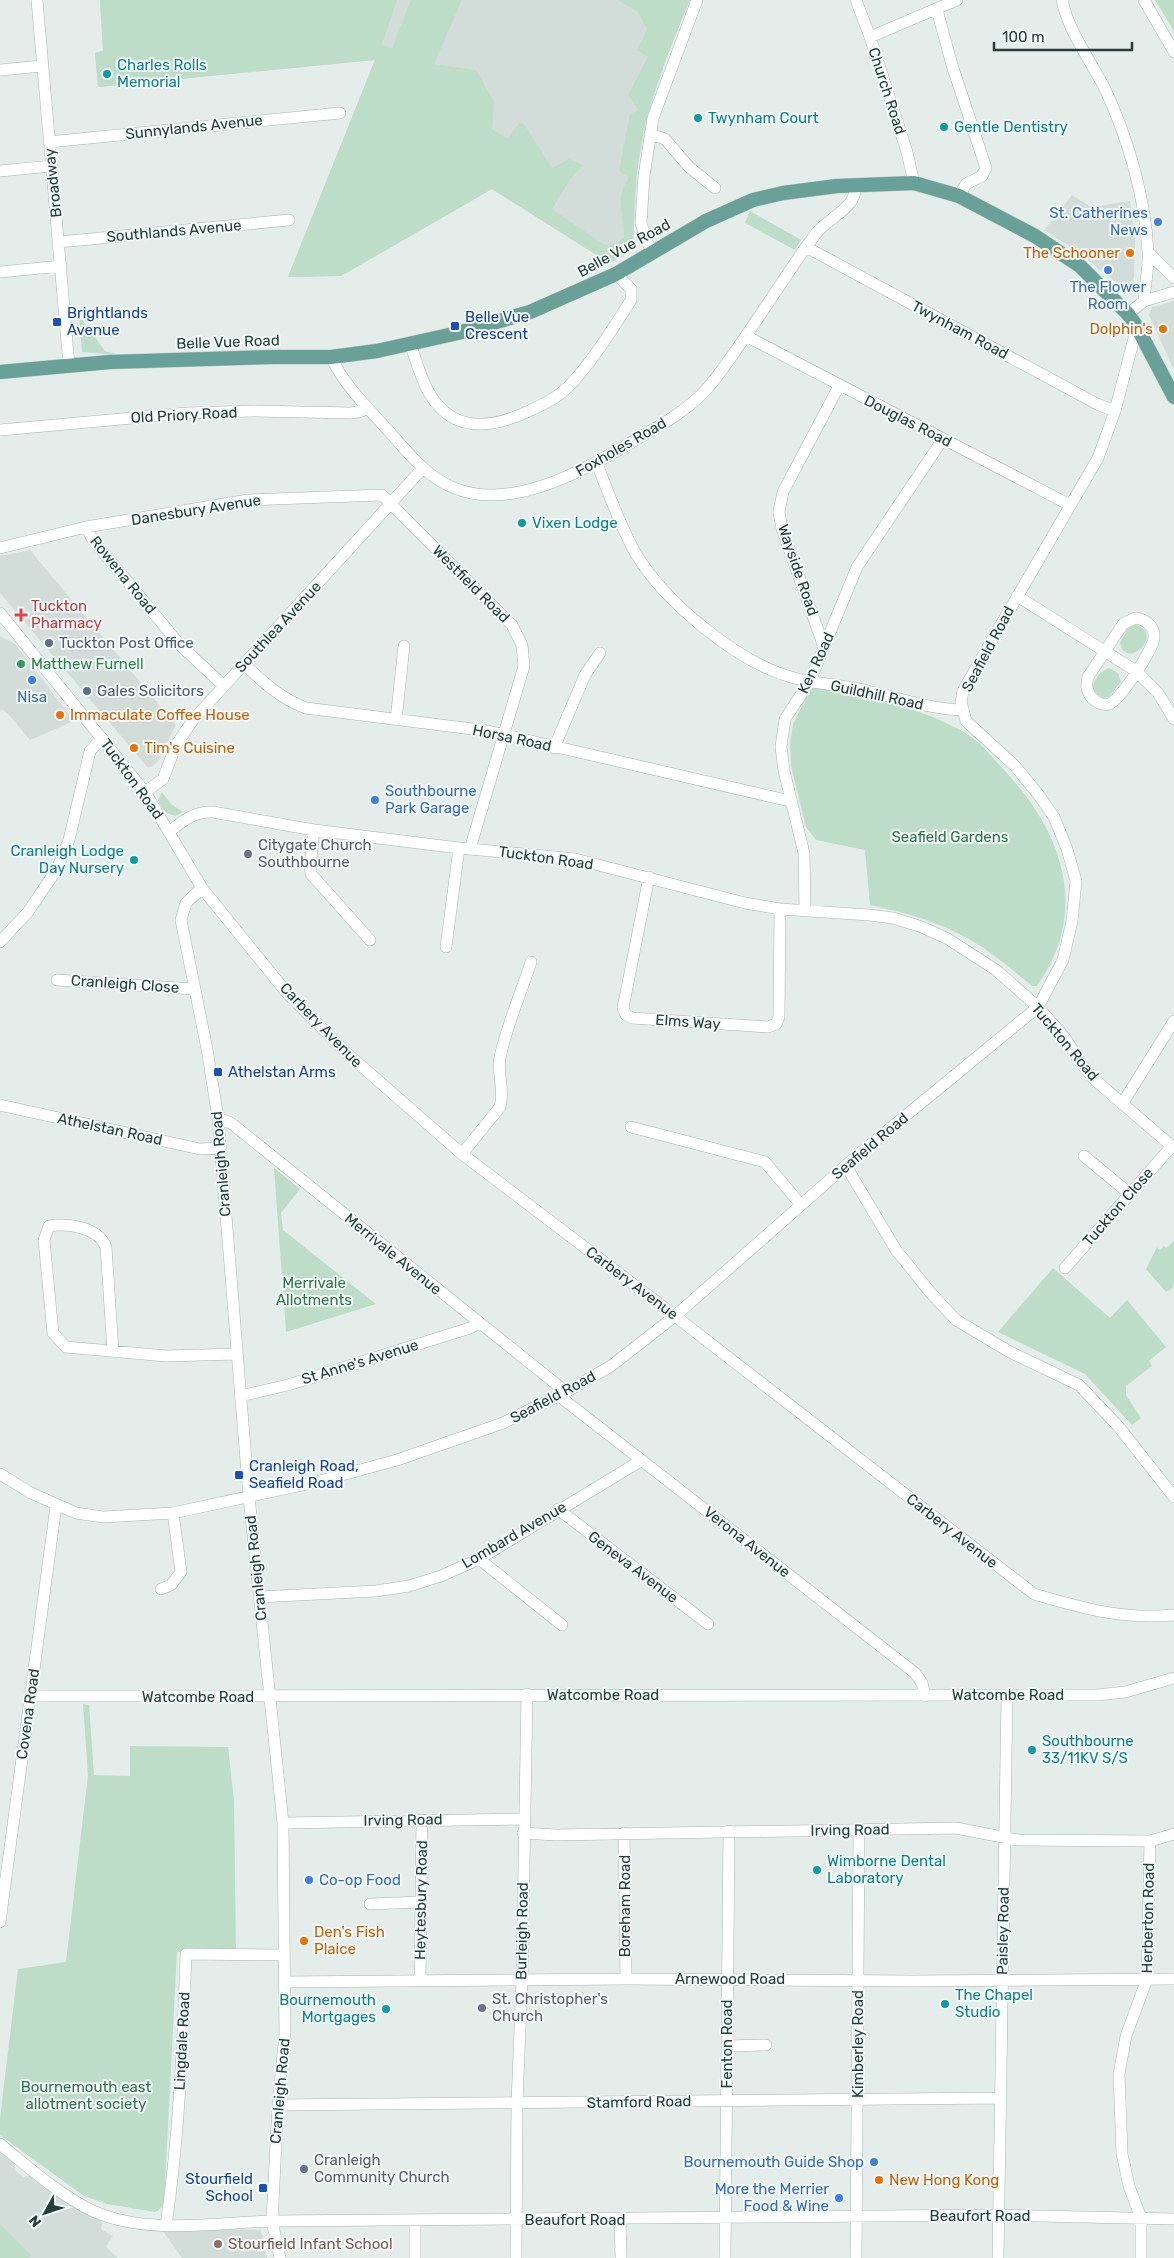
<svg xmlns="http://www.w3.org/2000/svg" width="1174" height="2258" font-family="Rubik,sans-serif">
	<rect width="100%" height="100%" fill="#e4edea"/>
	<path fill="#d2ddd9" d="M100,0H669L663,69L647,117L637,171L633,246L626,255L609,263L492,189L341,276L288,277L375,60L98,87L95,53L103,51Z
		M1072,195L1091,207L1130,201L1135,241L1134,277L1131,286H1121L1075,250L1044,230Z
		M1174,301V370L1149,315L1152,307Z
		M30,550L176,725L158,761L153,766L148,768L0,593V556Z
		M0,636L15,644L74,721L30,740L9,715L2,709L0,711Z
		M0,2151L15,2164V2170L23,2177L31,2175L68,2204L100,2220L102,2223L101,2229L113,2236L106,2247L118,2258H0Z
		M185,2228L261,2230L267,2258H182L162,2230Z"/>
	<path fill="#bdddc9" d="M100,0H397L382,45L392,48L411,0H462L434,64L476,70L494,102L492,129L508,139L519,123L524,124L552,168L569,159L583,165L569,181L552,209L603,244C613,246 617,244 624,237C625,222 618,206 622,192C623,187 627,181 629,177L619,171L630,114L638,110L628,95L648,57L637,50L647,29L638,12L618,0H690C677,32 663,64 653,97C637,144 634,196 633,246L626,255L609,263L492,189L341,276L288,277L375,60L98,87L95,53L103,51Z
		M1155,0H1174V31Z
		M750,211L801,240L795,250L745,223Z
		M79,315L105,351L118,355L82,352Z
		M1134,624C1167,633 1126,672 1120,643L1129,626Z
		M1109,668L1118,673L1121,682L1109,697L1102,698L1093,690C1092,681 1100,671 1109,668Z
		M812,685C864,698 921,706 967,734C980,742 992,757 1002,768C1062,830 1091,910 1037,986H1032C1009,967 986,947 959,934C931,919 901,912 870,905L865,850L816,840L806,827L791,766L790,744L793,724Z
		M162,792L171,804L183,812L175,816L164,812L158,800Z
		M274,1168L300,1189L281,1213L283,1230L376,1304L286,1332Z
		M1174,1241V1281L1173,1288L1166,1292L1146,1269L1157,1247L1159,1250L1164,1246L1166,1248Z
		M1053,1268L1110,1318L1127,1300L1166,1347L1149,1361L1152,1366L1126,1386V1395L1141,1418L1132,1425L1085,1374L998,1332Z
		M83,1704L89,1705L94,1775L130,1776V1746L228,1747L234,1800L236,1951L177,1952L164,2203L159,2210L155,2212L107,2204L84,2196L0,2135V2118L18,1969L66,1962L88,1775Z
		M0,2224L31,2255L29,2258H0Z"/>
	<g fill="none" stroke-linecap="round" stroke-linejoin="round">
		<g stroke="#a6b5b1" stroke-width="12">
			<path id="minor" d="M37,0L69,365
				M856,0L870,37L907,152L914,183
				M1062,0C1069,33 1090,59 1105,89C1128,138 1145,197 1148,251C1149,267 1145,285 1144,301
				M1144,0L1174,52
				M937,10L952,65L986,168L982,176L966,184L959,196
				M870,37L957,0
				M0,70L42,66
				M650,134L665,139L689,167L715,188
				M49,142L340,113
				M0,171L51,166
				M59,242L289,220
				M806,247L1097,404L1115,411
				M653,252L647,242L641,223L644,176L653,118L697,0
				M1148,252L1174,278
				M0,272L61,266
				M1128,314L1144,301L1174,292
				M746,336L1070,505
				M410,343C417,363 423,387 436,403C461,434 497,426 529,411C544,404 557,398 568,387C590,365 614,327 631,300V289L616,274
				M331,357C344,385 366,406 386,428C406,450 426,477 454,488C513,512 587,469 637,439C659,426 683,413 702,394C714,382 724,367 734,353C759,318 782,281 806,247C811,241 815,234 820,229C834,215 858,206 855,184
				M0,430L187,413L253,411L351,413L362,411L367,407
				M597,464C609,494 620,526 636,554C665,602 737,662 791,677C813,684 837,684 859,689C893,696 927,709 963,710
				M86,527L93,540L180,645L224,686
				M0,548L86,527L248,500L382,495L512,625L522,645L524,666L470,849
				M1017,596L1136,671L1158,693L1174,719
				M0,613L145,792L202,888L287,993L350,1056L462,1154L675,1316L1034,1594C1083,1608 1122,1620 1174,1615
				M1135,618C1145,619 1155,626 1154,638C1153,649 1120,701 1109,704C1103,706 1096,702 1092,698C1086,691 1086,685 1088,677L1123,624Z
				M824,647L782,529L779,512L783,492L839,386
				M244,664C263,682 281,699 306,708L488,731L790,801
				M396,720L404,646
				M554,748L585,675L600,653
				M145,792L163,779L176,745L193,720L423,468
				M314,830L310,867L311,874L370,940
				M169,832C183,821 194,811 213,812L314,830L459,848L575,859L745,903L780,909L869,915L893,918L922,927L948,939L996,970L1038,1007L1065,1038L1080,1062L1095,1080L1174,1148
				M649,877L623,1008L626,1015L632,1018L768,1027L776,1024L779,1017L780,909
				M202,888L186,903L181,920L207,1049L218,1118L249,1497L283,1823L285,2034L278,2105L272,2221L280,2258
				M805,910L804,853L784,771L781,747L785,719L810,681L857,567L943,439
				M0,942L28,912L57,869L69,840L90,751L102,738
				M446,947L459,848
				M57,980L194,989
				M1122,1104L1174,1021
				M0,1105L200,1149L221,1148
				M218,1118L231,1123L566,1392
				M631,1127L765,1162L801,1205
				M462,1154L500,1107C505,1090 497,1074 500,1057C507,1025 521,993 531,962
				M1084,1156L1130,1194
				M846,1166L896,1250L930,1292L956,1320L1010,1352L1079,1385L1118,1426L1174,1497
				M1065,1268L1172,1146
				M113,1351L106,1247C98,1227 68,1223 49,1226L44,1240L53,1333L66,1347L166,1356L237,1354
				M240,1396L288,1385L470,1328L479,1323
				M559,1396L915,1673L922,1683L925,1696
				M0,1474L31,1493L76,1513L103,1517L173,1513L316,1482L397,1460L503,1423L566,1392L611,1366L675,1316L859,1154L1038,1007L1063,960L1072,921L1076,881L1067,849L1054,817L1038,794L1015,766L966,721L961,702L963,691L988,647L1098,458L1115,411L1137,327
				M558,1509L708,1624
				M479,1559L562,1625
				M161,1589L171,1585L181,1572L173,1513
				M259,1597L376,1591L409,1586L441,1576L479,1559L642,1460
				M30,1696L1097,1695L1125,1692L1174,1678
				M283,1823L523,1819
				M523,1833L556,1835L956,1828L1018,1840L1150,1841L1174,1834
				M624,1833L626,1979
				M370,1904L421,1902
				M0,1922L56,1506
				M420,1981L422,1820
				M285,1982L626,1979L912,1981L1174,1979
				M727,2046L766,2045
				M278,2105L1001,2098
				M0,2144C28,2167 61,2196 93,2211C145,2235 217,2223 272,2221L998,2215L1174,2219
				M620,2220L621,2258
				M166,2226C179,2136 183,2045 186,1954L284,1955
				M415,2258V2220
				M516,2258L517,2103L522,1980L527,1694
				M725,2258L729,1831
				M856,2258L859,1830
				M998,2258L1007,1695
				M1141,2258V2218L1129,2186L1122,2154L1119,2074L1126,2036L1147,1979L1150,1841"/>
		</g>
		<g stroke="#c1c9c8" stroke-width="15">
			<path id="major" d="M0,372L110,362L274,357H331L377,351L458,333L530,312L616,274L706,221L753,200L783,193L837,186L914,183L959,196L1035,236L1080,266L1128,314L1137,327L1174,397"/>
		</g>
		<use href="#minor" stroke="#fff" stroke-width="11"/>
		<use href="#major" stroke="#69a198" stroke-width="14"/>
	</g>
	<g fill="#0f9aa8" stroke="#f4f9f7" stroke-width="2">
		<circle cx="107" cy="74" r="5"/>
		<circle cx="698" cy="118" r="5"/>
		<circle cx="944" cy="127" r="5"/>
		<circle cx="522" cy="523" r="5"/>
		<circle cx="134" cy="860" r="5"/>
		<circle cx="1032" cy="1750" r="5"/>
		<circle cx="817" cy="1870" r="5"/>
		<circle cx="945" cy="2004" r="5"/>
		<circle cx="386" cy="2009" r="5"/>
	</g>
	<g fill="#3f7fe0" stroke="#f4f9f7" stroke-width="2">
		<circle cx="1158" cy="222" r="5"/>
		<circle cx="1108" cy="270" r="5"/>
		<circle cx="32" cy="680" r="5"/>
		<circle cx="375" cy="800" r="5"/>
		<circle cx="309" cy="1880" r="5"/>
		<circle cx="874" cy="2162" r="5"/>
		<circle cx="839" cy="2198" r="5"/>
	</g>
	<g fill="#e8710a" stroke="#f4f9f7" stroke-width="2">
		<circle cx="1130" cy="253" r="5"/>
		<circle cx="1163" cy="329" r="5"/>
		<circle cx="60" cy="715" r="5"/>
		<circle cx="134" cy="748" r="5"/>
		<circle cx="304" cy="1941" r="5"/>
		<circle cx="879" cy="2180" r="5"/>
	</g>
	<g fill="#1a4fb4" stroke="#f4f9f7" stroke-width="2">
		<rect x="52" y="317" width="10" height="10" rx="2.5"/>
		<rect x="450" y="321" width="10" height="10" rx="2.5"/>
		<rect x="213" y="1067" width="10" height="10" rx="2.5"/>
		<rect x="234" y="1470" width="10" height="10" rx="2.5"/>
		<rect x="258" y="2183" width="10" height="10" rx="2.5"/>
	</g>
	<path fill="#e0444e" stroke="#f4f9f7" stroke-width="2" d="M18.5 607.5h5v5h5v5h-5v5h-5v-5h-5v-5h5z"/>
	<g fill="#5c6f8a" stroke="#f4f9f7" stroke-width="2">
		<circle cx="49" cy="643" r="5"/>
		<circle cx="87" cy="691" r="5"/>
	</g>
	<circle fill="#2e9e5b" stroke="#f4f9f7" stroke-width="2" cx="21" cy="664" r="5"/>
	<g fill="#6b7280" stroke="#f4f9f7" stroke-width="2">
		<circle cx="248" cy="854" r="5"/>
		<circle cx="482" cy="2008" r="5"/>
		<circle cx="304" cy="2169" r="5"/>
	</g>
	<circle fill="#8d6e63" stroke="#f4f9f7" stroke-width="2" cx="218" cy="2244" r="5"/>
	<g text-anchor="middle" stroke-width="4" stroke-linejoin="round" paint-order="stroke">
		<g font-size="15" fill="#0d838f" stroke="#f4f9f7" text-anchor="start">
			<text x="117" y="70">Charles Rolls<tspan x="117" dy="17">Memorial</tspan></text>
			<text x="708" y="123">Twynham Court</text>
			<text x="954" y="132">Gentle Dentistry</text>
			<text x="532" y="528">Vixen Lodge</text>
			<text x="124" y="856" text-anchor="end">Cranleigh Lodge<tspan x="124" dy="17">Day Nursery</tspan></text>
			<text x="1042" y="1746">Southbourne<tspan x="1042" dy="17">33/11KV S/S</tspan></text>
			<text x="827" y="1866">Wimborne Dental<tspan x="827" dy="17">Laboratory</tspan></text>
			<text x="955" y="2000">The Chapel<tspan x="955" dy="17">Studio</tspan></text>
			<text x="376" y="2005" text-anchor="end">Bournemouth<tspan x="376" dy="17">Mortgages</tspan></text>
		</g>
		<g font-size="15" fill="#233e39" stroke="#f4f9f7">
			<text transform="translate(887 91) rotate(72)" y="5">Church Road</text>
			<text transform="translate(194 127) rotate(-6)" y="5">Sunnylands Avenue</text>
			<text transform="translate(53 183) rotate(-96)" y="5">Broadway</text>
			<text transform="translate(174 231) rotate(-5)" y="5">Southlands Avenue</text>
			<text transform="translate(624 248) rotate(-29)" y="5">Belle Vue Road</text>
			<text transform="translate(960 330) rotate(28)" y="5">Twynham Road</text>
			<text transform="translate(228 342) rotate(-2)" y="5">Belle Vue Road</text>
			<text transform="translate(184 415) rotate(-3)" y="5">Old Priory Road</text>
			<text transform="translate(908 421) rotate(27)" y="5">Douglas Road</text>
			<text transform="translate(621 447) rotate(-30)" y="5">Foxholes Road</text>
			<text transform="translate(196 510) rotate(-9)" y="5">Danesbury Avenue</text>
			<text transform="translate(798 570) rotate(71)" y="5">Wayside Road</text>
			<text transform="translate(123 575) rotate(51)" y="5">Rowena Road</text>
			<text transform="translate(471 584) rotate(45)" y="5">Westfield Road</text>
			<text transform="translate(278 627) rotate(-47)" y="5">Southlea Avenue</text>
			<text transform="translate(988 649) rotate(-62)" y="5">Seafield Road</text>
			<text transform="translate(816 663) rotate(-65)" y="5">Ken Road</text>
			<text transform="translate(877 695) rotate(12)" y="5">Guildhill Road</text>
			<text transform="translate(512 738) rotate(12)" y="5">Horsa Road</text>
			<text transform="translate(132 779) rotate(54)" y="5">Tuckton Road</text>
			<text transform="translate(546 858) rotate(8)" y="5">Tuckton Road</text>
			<text transform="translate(125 984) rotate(4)" y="5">Cranleigh Close</text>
			<text transform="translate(688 1022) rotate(4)" y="5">Elms Way</text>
			<text transform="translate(321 1025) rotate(46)" y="5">Carbery Avenue</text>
			<text transform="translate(1065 1042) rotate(50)" y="5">Tuckton Road</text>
			<text transform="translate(110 1129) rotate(12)" y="5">Athelstan Road</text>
			<text transform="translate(870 1146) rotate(-40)" y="5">Seafield Road</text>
			<text transform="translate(221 1164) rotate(-95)" y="5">Cranleigh Road</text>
			<text transform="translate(1118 1207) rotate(-49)" y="5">Tuckton Close</text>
			<text transform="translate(393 1254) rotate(39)" y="5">Merrivale Avenue</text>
			<text transform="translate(632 1283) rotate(37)" y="5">Carbery Avenue</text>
			<text transform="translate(360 1362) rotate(-17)" y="5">St Anne's Avenue</text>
			<text transform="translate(553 1397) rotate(-28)" y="5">Seafield Road</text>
			<text transform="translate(952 1531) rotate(38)" y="5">Carbery Avenue</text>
			<text transform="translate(514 1535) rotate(-30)" y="5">Lombard Avenue</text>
			<text transform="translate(747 1542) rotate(38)" y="5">Verona Avenue</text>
			<text transform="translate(633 1567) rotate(37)" y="5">Geneva Avenue</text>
			<text transform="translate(256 1568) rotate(-96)" y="5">Cranleigh Road</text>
			<text x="603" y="1700">Watcombe Road</text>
			<text x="1008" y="1700">Watcombe Road</text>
			<text x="198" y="1702">Watcombe Road</text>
			<text transform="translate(28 1714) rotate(-82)" y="5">Covena Road</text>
			<text transform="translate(403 1820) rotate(-1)" y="5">Irving Road</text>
			<text transform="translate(850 1830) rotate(-1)" y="5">Irving Road</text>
			<text transform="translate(421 1900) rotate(-89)" y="5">Heytesbury Road</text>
			<text transform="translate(625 1906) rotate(-90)" y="5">Boreham Road</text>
			<text transform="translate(1148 1918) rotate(-89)" y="5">Herberton Road</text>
			<text transform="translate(522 1931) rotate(-89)" y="5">Burleigh Road</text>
			<text transform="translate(1003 1931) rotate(-89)" y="5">Paisley Road</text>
			<text x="730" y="1984">Arnewood Road</text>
			<text transform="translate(182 2041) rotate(-87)" y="5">Lingdale Road</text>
			<text transform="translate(727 2044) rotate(-90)" y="5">Fenton Road</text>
			<text transform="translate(858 2044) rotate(-90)" y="5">Kimberley Road</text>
			<text transform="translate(280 2091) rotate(-85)" y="5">Cranleigh Road</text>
			<text transform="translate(639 2102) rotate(-1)" y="5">Stamford Road</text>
			<text x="980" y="2221">Beaufort Road</text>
			<text x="575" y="2225">Beaufort Road</text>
		</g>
		<g font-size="15" fill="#366cbe" stroke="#f4f9f7" text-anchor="end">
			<text x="1148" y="218">St. Catherines<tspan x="1148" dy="17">News</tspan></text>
			<text x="1108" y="292" text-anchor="middle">The Flower<tspan x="1108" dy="17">Room</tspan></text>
			<text x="32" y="702" text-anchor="middle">Nisa</text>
			<text x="385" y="796" text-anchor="start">Southbourne<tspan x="385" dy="17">Park Garage</tspan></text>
			<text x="319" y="1885" text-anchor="start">Co-op Food</text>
			<text x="864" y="2167">Bournemouth Guide Shop</text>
			<text x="829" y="2194">More the Merrier<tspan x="829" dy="17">Food &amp; Wine</tspan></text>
		</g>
		<g font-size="15" fill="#c56008" stroke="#f4f9f7" text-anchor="start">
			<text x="1120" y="258" text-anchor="end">The Schooner</text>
			<text x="1153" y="334" text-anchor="end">Dolphin's</text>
			<text x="70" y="720">Immaculate Coffee House</text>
			<text x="144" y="753">Tim's Cuisine</text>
			<text x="314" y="1937">Den's Fish<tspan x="314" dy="17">Plaice</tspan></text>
			<text x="889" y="2185">New Hong Kong</text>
		</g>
		<g font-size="15" fill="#164399" stroke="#f4f9f7" text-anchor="start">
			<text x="67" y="318">Brightlands<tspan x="67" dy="17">Avenue</tspan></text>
			<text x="465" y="322">Belle Vue<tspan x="465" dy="17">Crescent</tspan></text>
			<text x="228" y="1077">Athelstan Arms</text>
			<text x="249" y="1471">Cranleigh Road,<tspan x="249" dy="17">Seafield Road</tspan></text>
			<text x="253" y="2184" text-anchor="end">Stourfield<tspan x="253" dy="17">School</tspan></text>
		</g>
		<g font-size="15" fill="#be3a42" stroke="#f4f9f7" text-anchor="start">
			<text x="31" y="611">Tuckton<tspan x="31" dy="17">Pharmacy</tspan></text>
		</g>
		<g font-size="15" fill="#4e5e75" stroke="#f4f9f7" text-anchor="start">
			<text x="59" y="648">Tuckton Post Office</text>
			<text x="97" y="696">Gales Solicitors</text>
		</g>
		<g font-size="15" fill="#27864d" stroke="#f4f9f7" text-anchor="start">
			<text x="31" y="669">Matthew Furnell</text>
		</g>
		<g font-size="15" fill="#2f7450" stroke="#f4f9f7">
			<text x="950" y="842">Seafield Gardens</text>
			<text x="314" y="1288">Merrivale<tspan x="314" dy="17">Allotments</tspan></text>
			<text x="86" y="2092">Bournemouth east<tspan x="86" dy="17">allotment society</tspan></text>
		</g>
		<g font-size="15" fill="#5b616d" stroke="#f4f9f7" text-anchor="start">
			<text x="258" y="850">Citygate Church<tspan x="258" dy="17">Southbourne</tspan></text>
			<text x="492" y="2004">St. Christopher's<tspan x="492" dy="17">Church</tspan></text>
			<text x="314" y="2165">Cranleigh<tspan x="314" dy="17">Community Church</tspan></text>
		</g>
		<g font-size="15" fill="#785e54" stroke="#f4f9f7" text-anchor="start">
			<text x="228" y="2249">Stourfield Infant School</text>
		</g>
	</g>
	<g transform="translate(45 2213) rotate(230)" stroke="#f4f9f7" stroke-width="4" paint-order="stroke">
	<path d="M0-4L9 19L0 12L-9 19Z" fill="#233e39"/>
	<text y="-8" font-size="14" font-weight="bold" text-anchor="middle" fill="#233e39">N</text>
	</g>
	<path d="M994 42v8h138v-8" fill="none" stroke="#233e39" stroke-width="2.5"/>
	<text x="1002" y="42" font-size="15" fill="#233e39" stroke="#f4f9f7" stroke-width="4" paint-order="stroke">100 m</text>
</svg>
